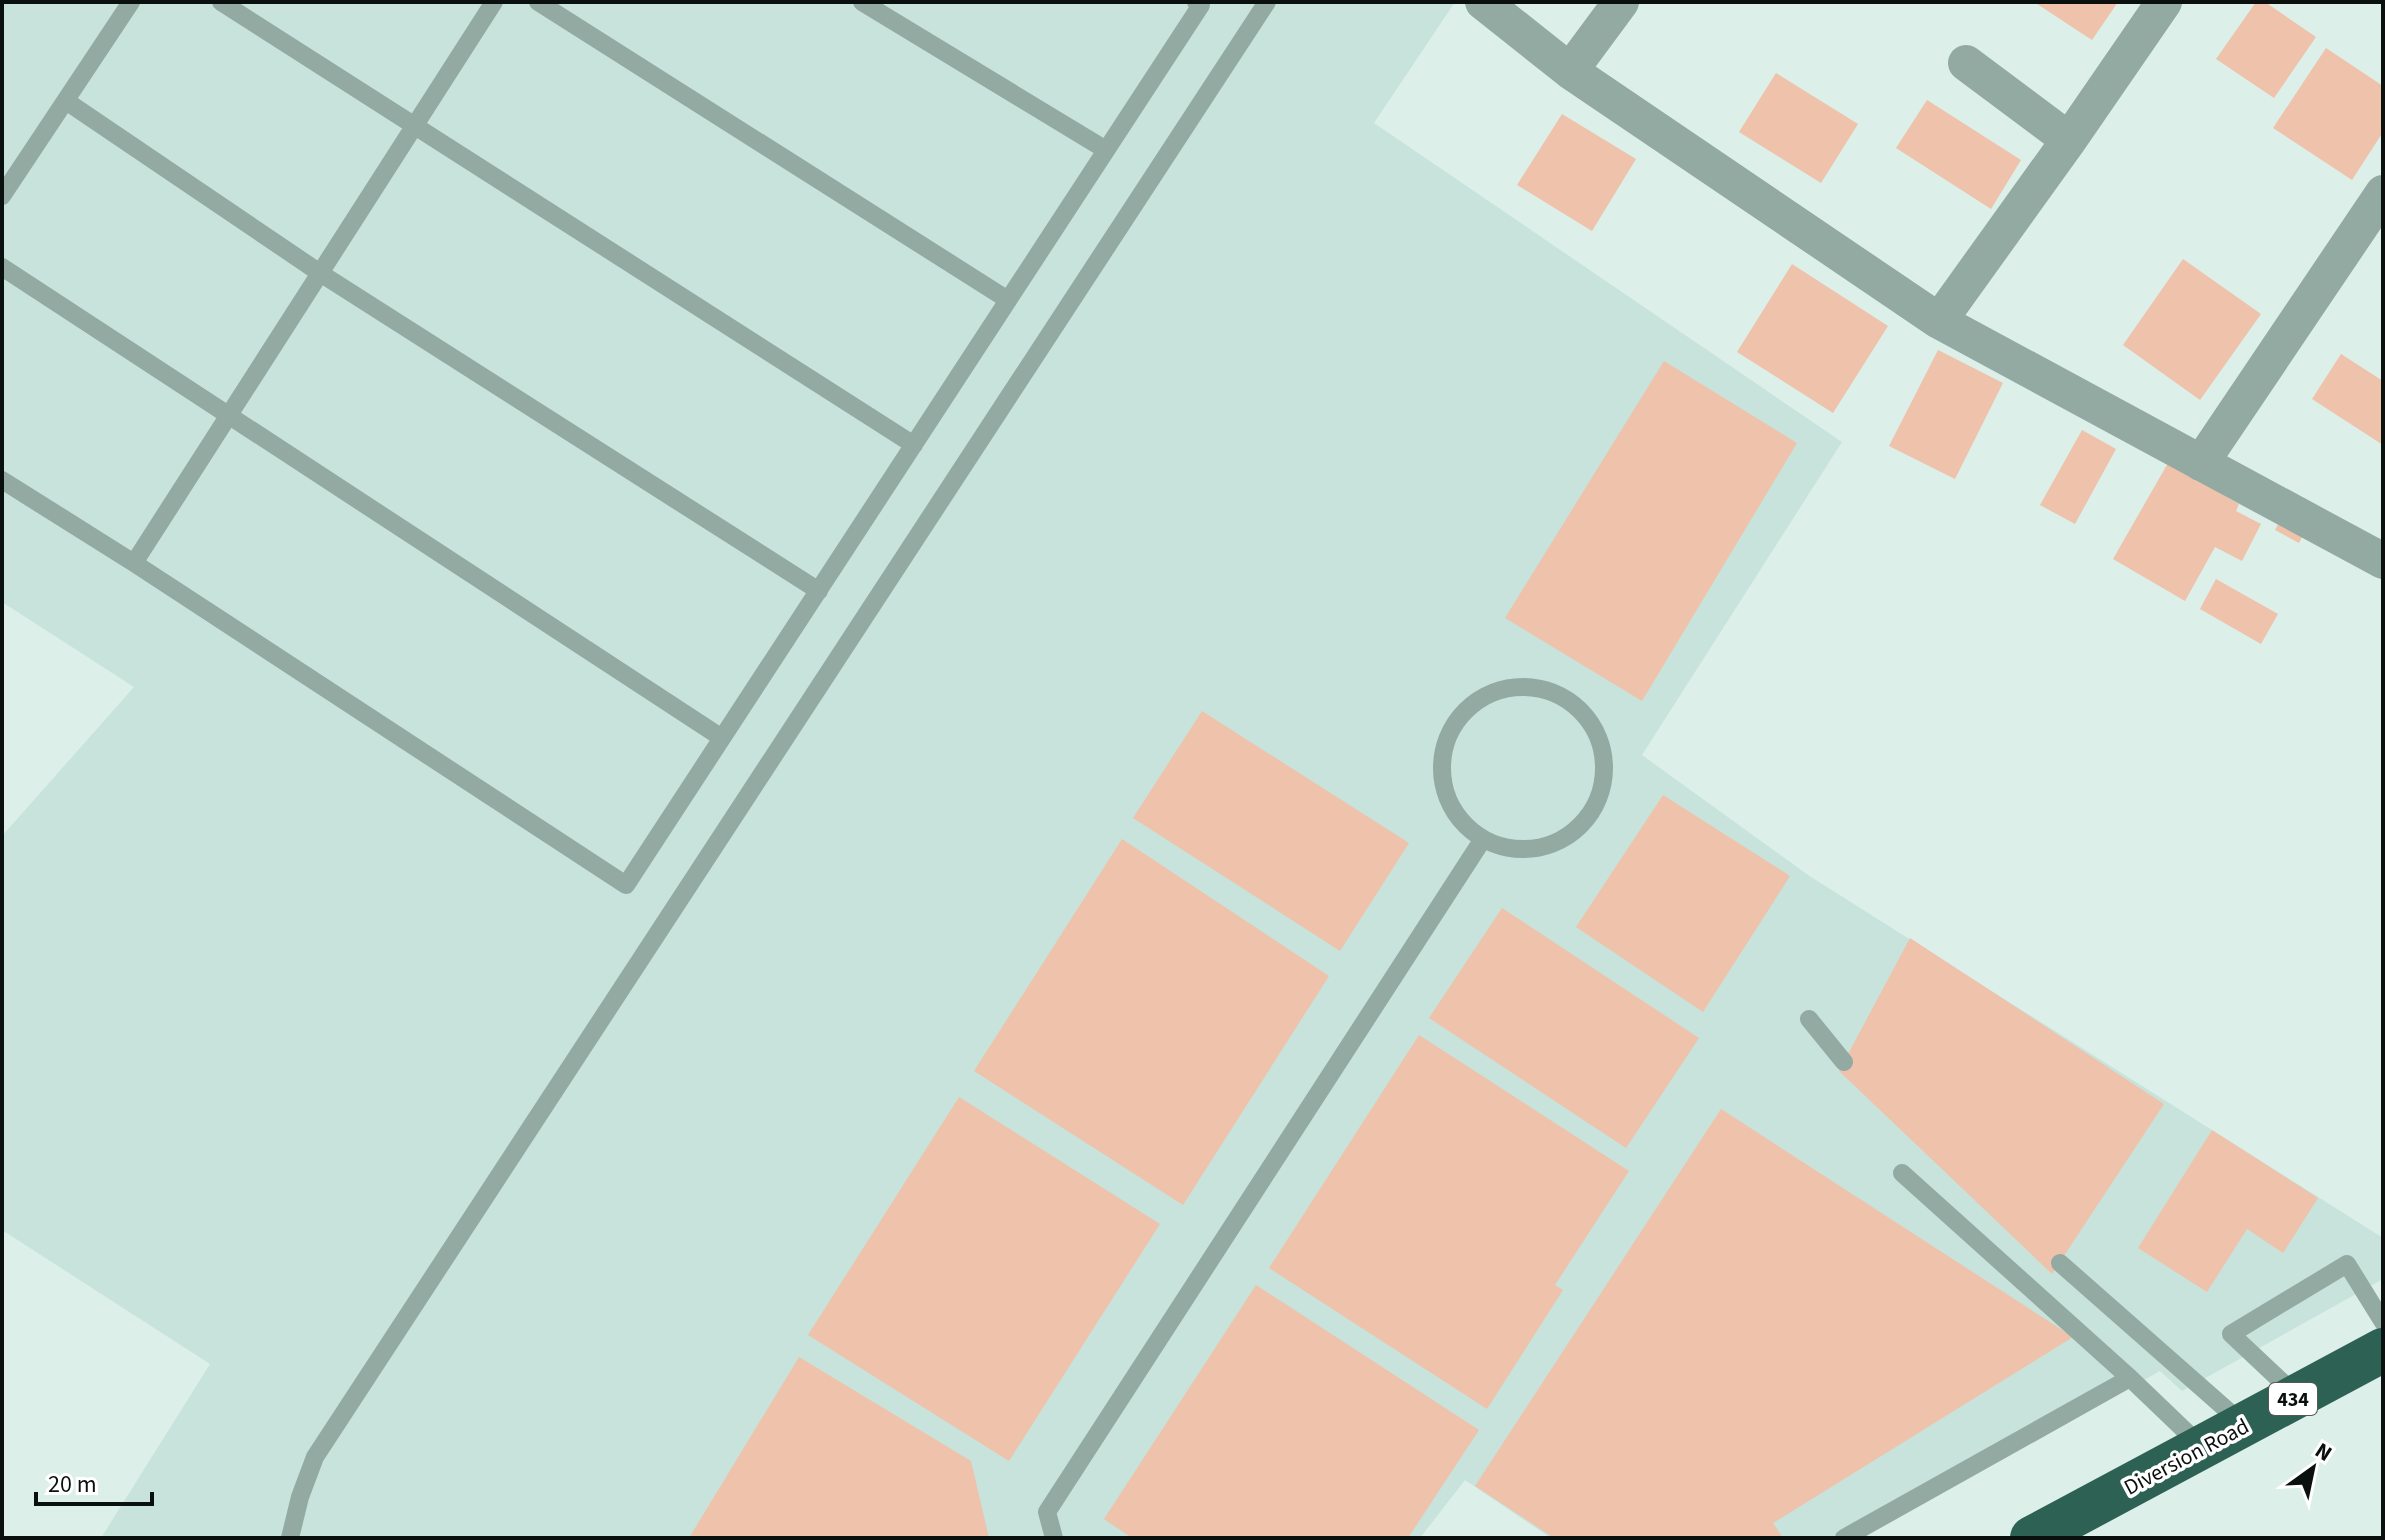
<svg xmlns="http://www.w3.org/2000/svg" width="2385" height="1540" font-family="'Source Sans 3',sans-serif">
	<rect width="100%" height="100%" fill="#dcefe9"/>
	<path fill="#c8e3db" d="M2,2H1455L1374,123L1842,442L1642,755L1808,875L2383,1238V1279L2182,1391L2160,1371L1863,1538H1551L1465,1480L1420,1538H101L210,1364L2,1230V836L134,687L2,602Z"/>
	<path fill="#eec2ab" d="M2034,2H2118L2092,40Z
		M2256,2H2265L2316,37L2274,98L2216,59Z
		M2326,48L2383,86V132L2352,180L2273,128Z
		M1776,73L1858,124L1821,183L1739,132Z
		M1927,100L2021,160L1991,209L1896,148Z
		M1562,114L1636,159L1592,231L1517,185Z
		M2183,259L2261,314L2200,400L2123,345Z
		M1792,264L1888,326L1833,413L1737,352Z
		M1938,350L2003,383L1955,479L1889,446Z
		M2341,354L2383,381V445L2312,399Z
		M1664,361L1797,443L1642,701L1505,618Z
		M2082,430L2116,449L2075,524L2040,505Z
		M2168,463L2239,504L2236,511L2261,524L2242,561L2215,547L2185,601L2113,559Z
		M2286,509L2310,522L2299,543L2275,530Z
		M2216,579L2278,614L2261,644L2200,609Z
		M1202,711L1409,843L1340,951L1133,818Z
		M1663,795L1790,876L1703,1012L1576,927Z
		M1122,839L1329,976L1183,1205L974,1071Z
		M1502,908L1699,1038L1626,1148L1429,1018Z
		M1910,938L2164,1104L2052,1274L1839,1071Z
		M1419,1035L1629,1171L1555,1285L1563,1290L1487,1409L1269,1268Z
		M959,1097L1160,1224L1009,1461L808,1335Z
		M1721,1109L2073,1337L1773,1523L1783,1538H1554L1475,1486Z
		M2212,1130L2318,1198L2283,1253L2247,1229L2207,1292L2138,1248Z
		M1256,1285L1479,1430L1408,1538H1132L1104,1519Z
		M799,1357L971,1461L989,1538H689Z"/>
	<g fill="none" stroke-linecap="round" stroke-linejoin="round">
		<path stroke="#93aaa3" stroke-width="18" d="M221,2L914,445
			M538,2L1008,300
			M862,2L1106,150
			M66,101L320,273L819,591
			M2,196L131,2
			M2,267L722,738
			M2,480L134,563L626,885L1201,5L1196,2
			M134,563L494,2
			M1442 768a81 81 0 1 1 162 0a81 81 0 1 1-162 0Z
			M1809,1019L1844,1062
			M1902,1173L2130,1378L2201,1446
			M2060,1263L2244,1425
			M2297,1396L2231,1334L2347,1264L2383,1322
			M290,1538L300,1497L315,1457L1267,2
			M1054,1538L1047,1512L1483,839
			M1844,1538L2130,1378"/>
		<path stroke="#93aaa3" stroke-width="36" d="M1483,2L1570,71L1939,321L2383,561
			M1966,63L2069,140
			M1570,71L1621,2
			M1939,321L2069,140L2164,2
			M2201,463L2383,193"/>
		<path stroke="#2d6154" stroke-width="44" d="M2032,1538L2383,1350"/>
	</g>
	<g text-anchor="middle" stroke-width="7" stroke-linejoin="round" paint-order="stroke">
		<rect fill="#fff" stroke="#545856" stroke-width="2" x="2269" y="1383" width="48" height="32" rx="6"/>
		<g font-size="20" font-weight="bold" fill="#0a100e">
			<text x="2293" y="1406">434</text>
		</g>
		<g font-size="22" fill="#0a100e" stroke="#fff">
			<text transform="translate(2186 1456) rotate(-28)" y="8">Diversion Road</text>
		</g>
	</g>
	<rect width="2385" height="1540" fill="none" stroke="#0a100e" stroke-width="8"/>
	<g transform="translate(2313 1468) rotate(33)" stroke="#ffffff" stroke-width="6" paint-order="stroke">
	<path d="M0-6L14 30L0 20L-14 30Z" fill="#0a100e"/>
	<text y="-12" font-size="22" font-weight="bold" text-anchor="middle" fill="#0a100e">N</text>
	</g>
	<path d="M36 1492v12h116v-12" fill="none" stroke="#0a100e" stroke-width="4"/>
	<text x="48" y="1492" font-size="24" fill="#0a100e" stroke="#ffffff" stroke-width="6" paint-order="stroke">20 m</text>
</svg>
